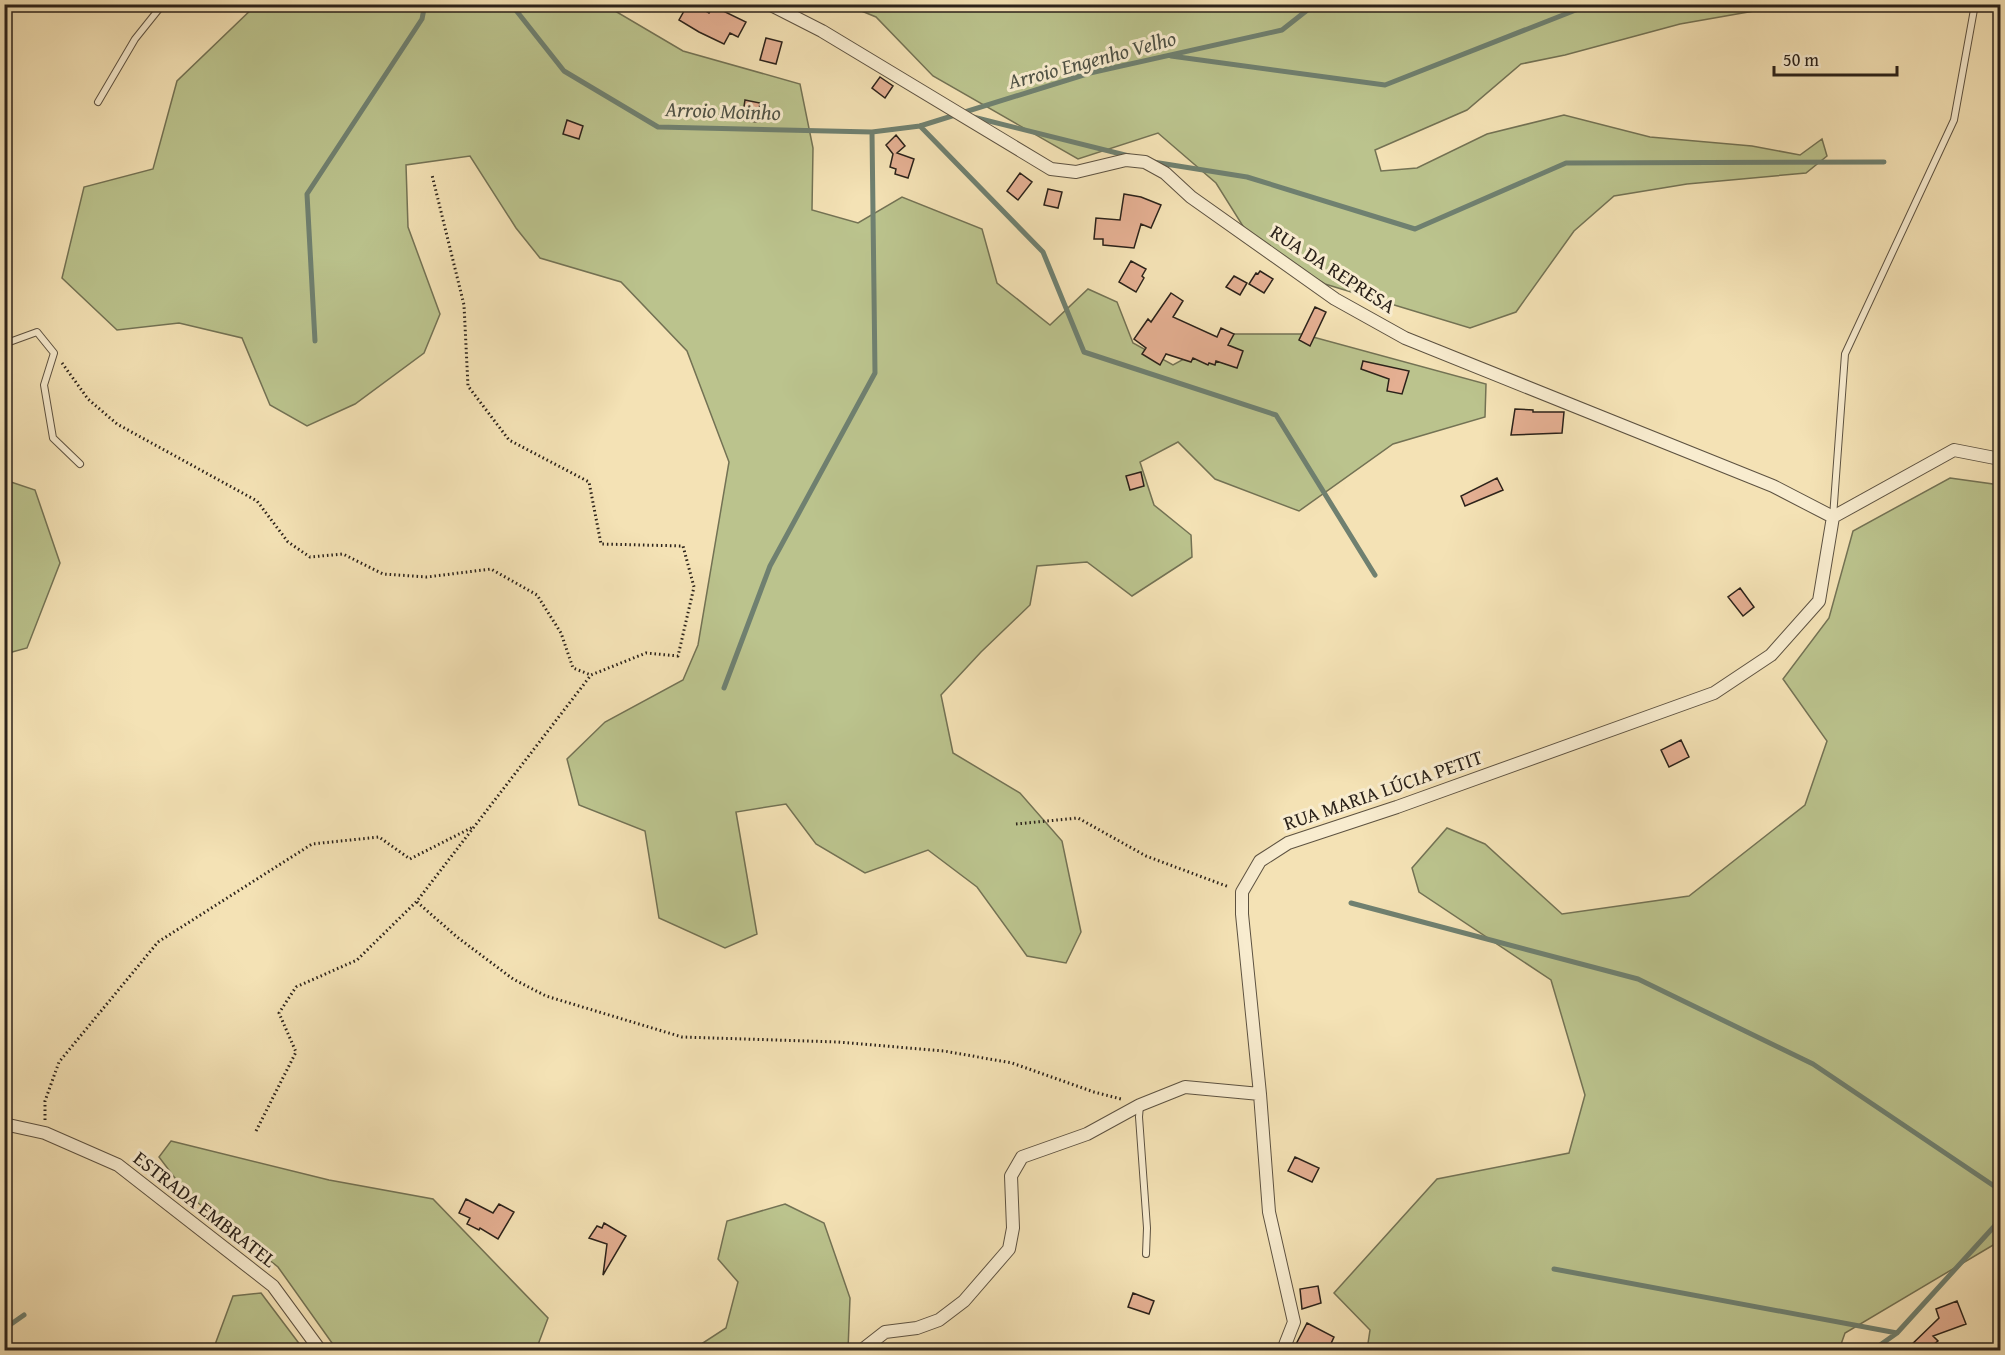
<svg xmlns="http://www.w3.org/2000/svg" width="2005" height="1355" font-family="'Gentium Book Plus',serif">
	<rect width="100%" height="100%" fill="#f4e2b5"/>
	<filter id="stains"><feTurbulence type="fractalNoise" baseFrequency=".00333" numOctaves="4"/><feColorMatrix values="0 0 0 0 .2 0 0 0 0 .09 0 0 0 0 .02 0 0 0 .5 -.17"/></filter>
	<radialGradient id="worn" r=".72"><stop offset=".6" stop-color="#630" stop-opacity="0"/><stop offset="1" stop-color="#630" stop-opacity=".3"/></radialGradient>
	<path fill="#bbc38d" stroke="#737254" stroke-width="1.5" d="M256,5H605L683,51L800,84L813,148L812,210L858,223L902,197L982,229L997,283L1050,325L1088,289L1117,302L1133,343L1173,365L1230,334H1302L1486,384L1485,417L1393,444L1299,511L1215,479L1178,442L1140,462L1154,505L1191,535L1192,557L1132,596L1087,562L1037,566L1030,605L981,652L941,695L953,753L1020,793L1062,841L1081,932L1066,963L1027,956L977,887L928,850L865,873L816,844L786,804L736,812L757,934L725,948L659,918L645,831L579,805L567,759L605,722L683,680L698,645L729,462L687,351L621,282L540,258L516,228L470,156L406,165L408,227L440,314L424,353L355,404L307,426L270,405L242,338L179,323L117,330L62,278L84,187L153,169L177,81Z
		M847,5H1763L1754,11L1680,24L1565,55L1521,64L1467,110L1375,150L1381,171L1417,168L1487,134L1564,115L1650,137L1752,146L1800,155L1822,139L1827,156L1806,173L1687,184L1614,196L1574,231L1516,312L1470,328L1325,284L1251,239L1216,183L1158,133L1078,159L933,76L876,17Z
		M1950,478L2000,485V1241L1845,1333L1839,1350H1367L1370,1330L1334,1293L1437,1179L1569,1153L1585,1095L1551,980L1419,892L1412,868L1447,828L1485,844L1562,914L1689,896L1805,805L1827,741L1783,679L1829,618L1853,531Z
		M5,480L35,490L60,563L27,648L5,654Z
		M171,1141L329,1180L433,1199L548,1318L536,1350H337L278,1267L187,1194L159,1157Z
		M785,1204L824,1223L850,1298L848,1350H692L726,1328L738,1282L718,1259L727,1221Z
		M261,1293L304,1350H213L233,1296Z"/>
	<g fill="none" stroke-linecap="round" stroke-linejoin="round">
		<path stroke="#6f8070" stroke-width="5" d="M511,4L564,71L658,127L872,132L920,126L1090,73L1282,30L1315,4
			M1171,56L1385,85L1591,4
			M973,117L1129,156
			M920,126L1043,252L1084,352L1276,415L1375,575
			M1153,162L1247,177L1415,229L1566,163L1884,162
			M315,341L307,194L422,19L425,4
			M4,594L6,597
			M724,688L770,566L875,373L872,132
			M1351,903L1638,979L1813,1064L2000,1190
			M1554,1269L1897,1333
			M4,1329L24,1315
			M1873,1350L1897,1333L2000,1220"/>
	</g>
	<path fill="#e4af92" stroke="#2b221a" stroke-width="1.5" d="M688,4H694L709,13L713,6L746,22L738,37L730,33L724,44L699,32L679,20Z
		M766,38L782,42L776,64L760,60Z
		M880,77L893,86L885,98L872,88Z
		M745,100L760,103L757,122L742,120Z
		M567,120L583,126L579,139L563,134Z
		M896,135L905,146L897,153L914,159L908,178L895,174L896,169L890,167L893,154L886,145Z
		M1020,173L1032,182L1018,200L1007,191Z
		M1048,189L1062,192L1058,208L1044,205Z
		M1124,194L1141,197L1161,205L1151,228L1141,224L1134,248L1103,245V239H1094L1096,218L1120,220Z
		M1131,261L1146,269L1142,276L1144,278L1136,292L1119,282Z
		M1260,271L1273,279L1264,293L1249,284L1256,273L1258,274Z
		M1234,276L1247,283L1240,295L1226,287Z
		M1171,293L1183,301L1173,317L1217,337L1221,328L1234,334L1228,345L1243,351L1237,368L1216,361L1215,365L1209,363L1208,365L1193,358L1191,362L1166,354L1160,365L1142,354L1146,348L1134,339L1148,319L1151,322Z
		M1315,307L1326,312L1310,346L1299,340Z
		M1363,361L1409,371L1402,394L1387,391L1389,379L1361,369Z
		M1515,409L1533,410V412H1564L1562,433L1511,435Z
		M1141,472L1144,486L1130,490L1126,476Z
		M1497,478L1503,490L1465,506L1461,496Z
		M1740,588L1754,607L1743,616L1728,597Z
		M1681,740L1689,757L1669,767L1661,750Z
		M1295,1157L1319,1168L1312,1182L1288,1171Z
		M466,1199L493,1213L499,1204L514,1212L498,1239L480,1228L479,1230L467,1224L470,1218L459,1213Z
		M604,1223L626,1236L603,1275L607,1244L589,1238L597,1226L602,1228Z
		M1318,1286L1321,1303L1302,1309L1300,1289Z
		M1133,1293L1154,1301L1149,1314L1128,1307Z
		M1957,1301L1966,1324L1933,1336L1938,1341L1934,1344L1940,1350H1906L1939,1318L1936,1309Z
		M1307,1323L1334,1337L1328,1350H1293Z"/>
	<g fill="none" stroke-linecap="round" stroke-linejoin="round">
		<g stroke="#5d5241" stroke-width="8">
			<path id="lane" d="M98,102L135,39L163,4
				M4,344L37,332L54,353L44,385L53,438L80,464
				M1833,517L1845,354L1954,120L1975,4
				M1140,1105L1139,1117L1147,1228L1146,1254"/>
		</g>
		<g stroke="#5d5241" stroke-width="14">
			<path id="street" d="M769,4L822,31L1051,169L1076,172L1126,160L1145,162L1165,173L1191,197L1335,299L1405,338L1773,486L1833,517
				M4,15L7,4
				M1833,517L1954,450L2000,459
				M4,1124L45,1133L118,1165L273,1286L320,1350
				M862,1350L885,1332L917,1328L939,1320L964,1301L1009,1249L1013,1228L1011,1176L1022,1157L1087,1134L1140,1105L1185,1087L1260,1094
				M1283,1350L1294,1322L1269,1212L1260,1094L1242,914V892L1260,861L1288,843L1397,807L1714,693L1771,655L1819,601L1833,517"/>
		</g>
		<path stroke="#2b221a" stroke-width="3" stroke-dasharray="1.5 3" stroke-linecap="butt" d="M62,363L88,399L117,424L257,501L288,542L310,557L343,554L383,574L427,577L491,569L537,595L561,633L573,668L591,675
			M1016,824L1078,818L1146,856L1229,887
			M417,902L457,937L513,979L546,996L682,1037L838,1042L944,1051L1012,1063L1094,1092L1121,1099
			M45,1120V1101L59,1062L158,942L312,844L379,837L410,859L473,827
			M256,1131L296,1052L279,1013L296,987L357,960L417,901L591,675L646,653L678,656L694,587L683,546L601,544L589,482L509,440L468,386L464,305L432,175"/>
		<use href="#lane" stroke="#f8eccf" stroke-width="6"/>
		<use href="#street" stroke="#f8eccf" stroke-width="12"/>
	</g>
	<g text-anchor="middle" stroke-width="6" stroke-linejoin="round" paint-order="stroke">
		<g font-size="20" fill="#2b221a" stroke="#f8eccf">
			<text transform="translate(1333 269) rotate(33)" y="7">RUA DA REPRESA</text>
			<text transform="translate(1383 790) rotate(-19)" y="7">RUA MARIA LÚCIA PETIT</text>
			<text transform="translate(205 1209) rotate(38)" y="7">ESTRADA EMBRATEL</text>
		</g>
		<g font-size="21" font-style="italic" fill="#4d5145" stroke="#f8eccf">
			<text transform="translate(1092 60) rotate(-15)" y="7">Arroio Engenho Velho</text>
			<text transform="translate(723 111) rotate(2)" y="7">Arroio Moinho</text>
		</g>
	</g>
	<rect width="2005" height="1355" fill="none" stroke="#f4e2b5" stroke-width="24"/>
	<rect x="6" y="6" width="1993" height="1343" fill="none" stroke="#2b221a" stroke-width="3"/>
	<rect x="12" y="12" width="1981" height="1331" fill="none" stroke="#2b221a" stroke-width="1.5"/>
	<path d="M1774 66v9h123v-9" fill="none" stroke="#2b221a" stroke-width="3"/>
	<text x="1783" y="66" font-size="18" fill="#2b221a" stroke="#f8eccf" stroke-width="4.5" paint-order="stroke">50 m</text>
	<rect width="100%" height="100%" filter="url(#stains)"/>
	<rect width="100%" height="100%" fill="url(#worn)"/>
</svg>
